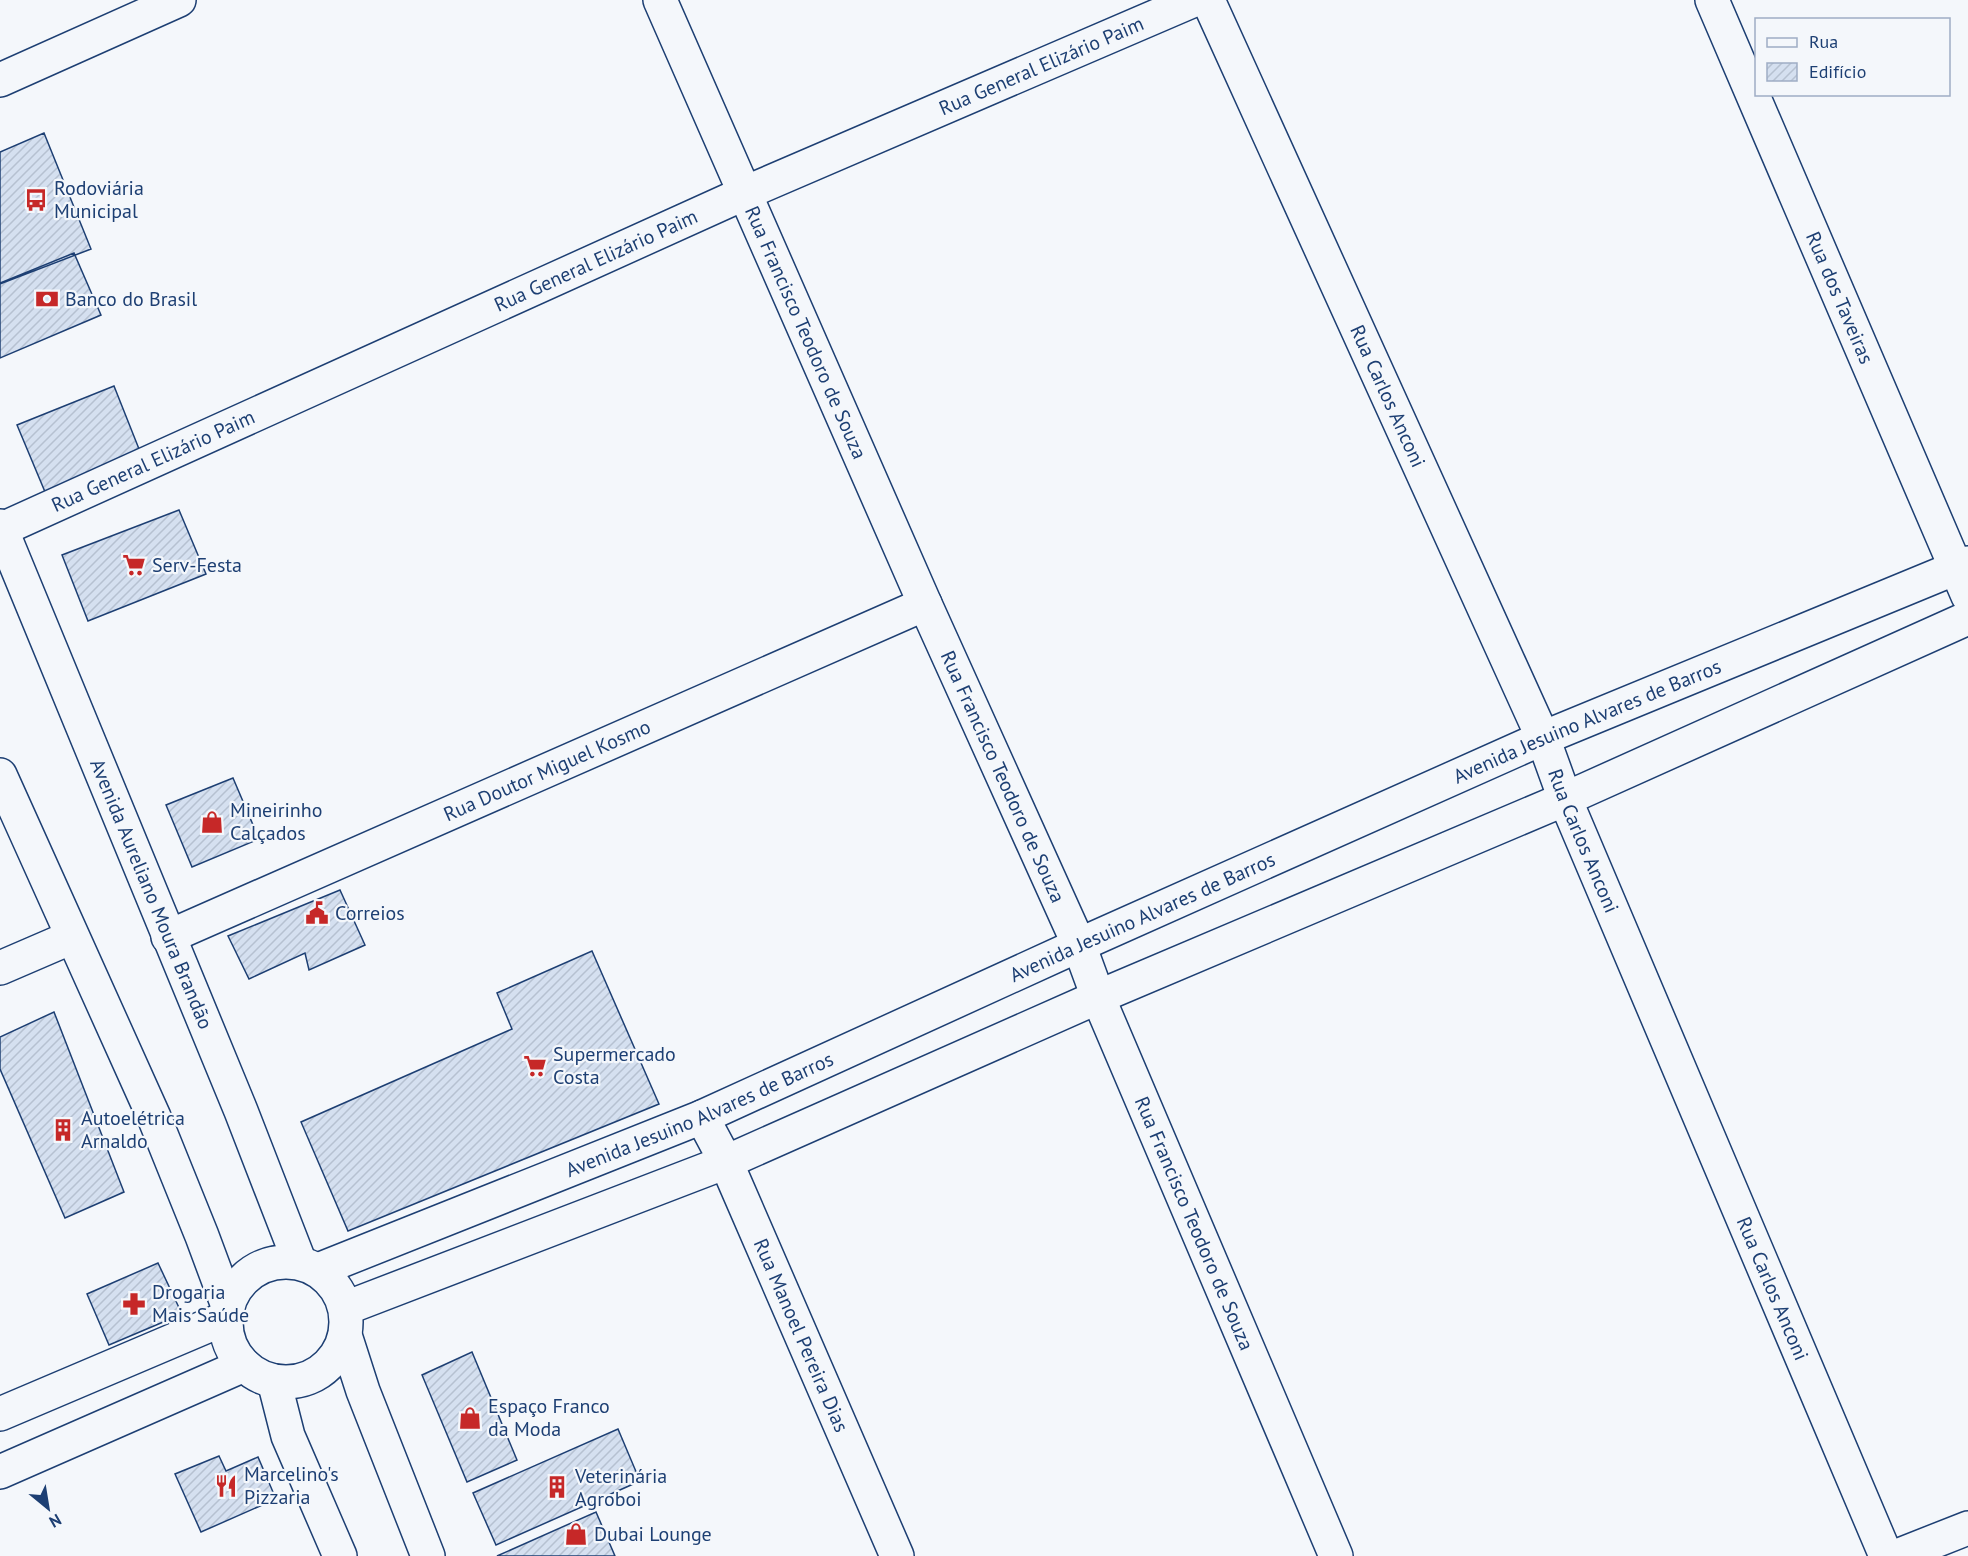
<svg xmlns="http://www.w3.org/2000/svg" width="1968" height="1556" font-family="'PT Sans',sans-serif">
	<defs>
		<pattern id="building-hatch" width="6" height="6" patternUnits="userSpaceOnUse" patternTransform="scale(1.5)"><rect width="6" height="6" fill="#d5e0f0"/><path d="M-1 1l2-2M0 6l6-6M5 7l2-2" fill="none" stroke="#b6c1d1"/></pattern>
	</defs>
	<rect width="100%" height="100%" fill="#f4f7fb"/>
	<path fill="url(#building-hatch)" stroke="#1d3f73" stroke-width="1.5" d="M44,133L91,249L0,284V152Z
		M74,253L101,315L0,358V283Z
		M114,386L143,459L48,499L17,425Z
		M179,510L206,574L88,621L62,555Z
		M233,778L259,839L192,867L166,805Z
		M340,890L365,945L309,970L305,953L249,979L228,936Z
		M592,951L659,1104L348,1231L301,1122L512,1029L497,993Z
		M54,1012L124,1192L65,1218L0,1069V1037Z
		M158,1263L182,1314L109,1345L87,1294Z
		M472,1352L517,1460L467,1482L422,1375Z
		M618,1429L640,1481L496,1545L473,1493Z
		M219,1456L226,1471L258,1457L276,1499L201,1532L175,1474Z
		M596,1512L615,1556H497Z"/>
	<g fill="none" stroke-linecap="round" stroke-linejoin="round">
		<g stroke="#1d3f73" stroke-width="36">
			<g id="street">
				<path id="s1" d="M660,0L925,604L1079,945L1098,997L1336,1556"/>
				<path id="s2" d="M1208,0L1543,738L1565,799L1886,1556"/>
				<path id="s3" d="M1712,0L1968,596"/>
				<path d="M0,80L179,0"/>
				<path id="s4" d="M0,530L745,193L1194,0"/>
				<path id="s5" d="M168,937L925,604"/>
				<path d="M0,968L72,937"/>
				<path id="s6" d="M702,1117L726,1162L897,1556"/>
				<path d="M1897,1556L1968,1528"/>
			</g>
		</g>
		<g stroke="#1d3f73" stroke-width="36">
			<g id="secondary">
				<path id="s7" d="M0,526L241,1111L300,1263"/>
				<path d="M0,775L154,1117L202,1236L228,1306"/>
				<circle cx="286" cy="1322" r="60"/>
				<path id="s8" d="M318,1270L702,1117L1079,945L1543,738L1968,563"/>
				<path d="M346,1308L726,1162L1098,997L1565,799L1968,618"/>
				<path d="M345,1335L363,1391L428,1556"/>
				<path d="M274,1381L288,1436L340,1556"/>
				<path d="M0,1414L226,1318"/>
				<path d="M0,1472L244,1365"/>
			</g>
		</g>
		<use href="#street" stroke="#f4f7fb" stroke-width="33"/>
		<use href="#secondary" stroke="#f4f7fb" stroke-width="33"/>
	</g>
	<defs>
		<g id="bus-bare" transform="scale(1.8)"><path d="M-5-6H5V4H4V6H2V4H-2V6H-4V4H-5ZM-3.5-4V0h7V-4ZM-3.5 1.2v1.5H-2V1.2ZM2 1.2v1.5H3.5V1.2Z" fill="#c62828" stroke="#f4f7fb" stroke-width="2.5" paint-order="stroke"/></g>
		<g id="bank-bare" transform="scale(1.8)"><path d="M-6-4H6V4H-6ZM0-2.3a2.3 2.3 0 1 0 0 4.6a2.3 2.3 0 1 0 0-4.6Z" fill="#c62828" stroke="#f4f7fb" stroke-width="2.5" paint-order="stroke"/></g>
		<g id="supermarket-bare" transform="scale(1.8)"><path d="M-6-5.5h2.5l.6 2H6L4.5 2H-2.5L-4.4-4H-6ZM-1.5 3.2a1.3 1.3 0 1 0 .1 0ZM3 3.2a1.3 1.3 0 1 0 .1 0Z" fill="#c62828" stroke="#f4f7fb" stroke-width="2.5" paint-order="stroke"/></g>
		<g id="shop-bare" transform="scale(1.8)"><path d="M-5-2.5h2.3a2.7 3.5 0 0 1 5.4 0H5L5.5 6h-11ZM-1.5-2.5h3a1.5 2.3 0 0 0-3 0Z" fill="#c62828" stroke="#f4f7fb" stroke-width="2.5" paint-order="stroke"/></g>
		<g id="civic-bare" transform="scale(1.8)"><path d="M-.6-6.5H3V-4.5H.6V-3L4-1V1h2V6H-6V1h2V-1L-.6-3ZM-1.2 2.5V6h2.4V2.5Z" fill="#c62828" stroke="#f4f7fb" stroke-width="2.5" paint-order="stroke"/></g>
		<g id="building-bare" transform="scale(1.8)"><path d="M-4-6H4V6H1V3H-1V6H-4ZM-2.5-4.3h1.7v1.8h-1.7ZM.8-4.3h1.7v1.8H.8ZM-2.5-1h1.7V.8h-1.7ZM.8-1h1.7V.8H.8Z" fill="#c62828" stroke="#f4f7fb" stroke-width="2.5" paint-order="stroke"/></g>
		<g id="pharmacy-bare" transform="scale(1.8)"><path d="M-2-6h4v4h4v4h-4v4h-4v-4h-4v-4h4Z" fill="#c62828" stroke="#f4f7fb" stroke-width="2.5" paint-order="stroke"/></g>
		<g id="restaurant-bare" transform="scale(1.8)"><path d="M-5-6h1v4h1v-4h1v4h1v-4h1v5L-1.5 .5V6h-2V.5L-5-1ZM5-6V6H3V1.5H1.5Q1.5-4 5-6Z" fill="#c62828" stroke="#f4f7fb" stroke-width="2.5" paint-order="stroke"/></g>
	</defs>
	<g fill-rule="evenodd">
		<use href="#bus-bare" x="36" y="200"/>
		<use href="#bank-bare" x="47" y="299"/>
		<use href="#supermarket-bare" x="134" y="565"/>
		<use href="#shop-bare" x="212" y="822"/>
		<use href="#civic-bare" x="317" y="913"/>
		<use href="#supermarket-bare" x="535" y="1066"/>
		<use href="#building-bare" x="63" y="1130"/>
		<use href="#pharmacy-bare" x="134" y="1304"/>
		<use href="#shop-bare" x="470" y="1418"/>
		<use href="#restaurant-bare" x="226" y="1486"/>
		<use href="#building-bare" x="557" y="1487"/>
		<use href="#shop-bare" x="576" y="1534"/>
	</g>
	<g text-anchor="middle" stroke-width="4.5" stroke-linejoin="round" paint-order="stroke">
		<g font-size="20" fill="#1d3f73" stroke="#f4f7fb">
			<text dy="7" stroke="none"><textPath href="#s4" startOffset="1140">Rua General Elizário Paim</textPath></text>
			<text dy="7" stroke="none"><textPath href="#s4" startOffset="654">Rua General Elizário Paim</textPath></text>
			<text dy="7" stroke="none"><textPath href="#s3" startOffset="324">Rua dos Taveiras</textPath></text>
			<text dy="7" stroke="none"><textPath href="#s1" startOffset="363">Rua Francisco Teodoro de Souza</textPath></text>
			<text dy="7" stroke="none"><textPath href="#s2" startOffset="435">Rua Carlos Anconi</textPath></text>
			<text dy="7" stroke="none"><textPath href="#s4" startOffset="168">Rua General Elizário Paim</textPath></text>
			<text dy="7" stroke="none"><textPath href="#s8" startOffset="1383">Avenida Jesuino Alvares de Barros</textPath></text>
			<text dy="7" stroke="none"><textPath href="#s5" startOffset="414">Rua Doutor Miguel Kosmo</textPath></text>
			<text dy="7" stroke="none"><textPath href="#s1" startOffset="849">Rua Francisco Teodoro de Souza</textPath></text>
			<text dy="7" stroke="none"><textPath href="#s2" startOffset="921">Rua Carlos Anconi</textPath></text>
			<text dy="7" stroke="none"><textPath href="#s7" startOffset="398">Avenida Aureliano Moura Brandão</textPath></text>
			<text dy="7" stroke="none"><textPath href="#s8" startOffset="897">Avenida Jesuino Alvares de Barros</textPath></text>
			<text dy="7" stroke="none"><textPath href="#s8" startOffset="412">Avenida Jesuino Alvares de Barros</textPath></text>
			<text dy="7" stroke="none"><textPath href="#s1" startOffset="1335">Rua Francisco Teodoro de Souza</textPath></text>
			<text dy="7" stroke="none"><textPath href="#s2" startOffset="1407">Rua Carlos Anconi</textPath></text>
			<text dy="7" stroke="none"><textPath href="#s6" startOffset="240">Rua Manoel Pereira Dias</textPath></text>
		</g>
		<g font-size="20" fill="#1d3f73" stroke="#f4f7fb" text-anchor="start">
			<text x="54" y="195">Rodoviária<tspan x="54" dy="23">Municipal</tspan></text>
			<text x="65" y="306">Banco do Brasil</text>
			<text x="152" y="572">Serv-Festa</text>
			<text x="230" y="817">Mineirinho<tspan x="230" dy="23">Calçados</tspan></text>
			<text x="335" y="920">Correios</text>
			<text x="553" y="1061">Supermercado<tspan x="553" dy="23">Costa</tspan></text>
			<text x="81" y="1125">Autoelétrica<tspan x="81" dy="23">Arnaldo</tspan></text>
			<text x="152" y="1299">Drogaria<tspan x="152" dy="23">Mais Saúde</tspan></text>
			<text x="488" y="1413">Espaço Franco<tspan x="488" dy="23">da Moda</tspan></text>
			<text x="244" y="1481">Marcelino's<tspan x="244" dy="23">Pizzaria</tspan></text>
			<text x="575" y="1483">Veterinária<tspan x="575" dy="23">Agroboi</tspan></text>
			<text x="594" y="1541">Dubai Lounge</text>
		</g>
	</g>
	<rect x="1755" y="18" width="195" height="78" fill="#f4f7fb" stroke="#9eadc5" stroke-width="1.5"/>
	<rect x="1767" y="38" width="30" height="9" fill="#f4f7fb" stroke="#9eadc5" stroke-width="1.5"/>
	<text x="1809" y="48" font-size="18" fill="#1d3f73">Rua</text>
	<rect x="1767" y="63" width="30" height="18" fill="url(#building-hatch)" stroke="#9eadc5" stroke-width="1.5"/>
	<text x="1809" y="78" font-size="18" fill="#1d3f73">Edifício</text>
	<g transform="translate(48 1508) rotate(150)" stroke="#f4f7fb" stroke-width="4.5" paint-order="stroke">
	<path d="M0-4.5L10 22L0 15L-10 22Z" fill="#1d3f73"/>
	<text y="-9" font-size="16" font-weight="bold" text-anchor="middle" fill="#1d3f73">N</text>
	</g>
</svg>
